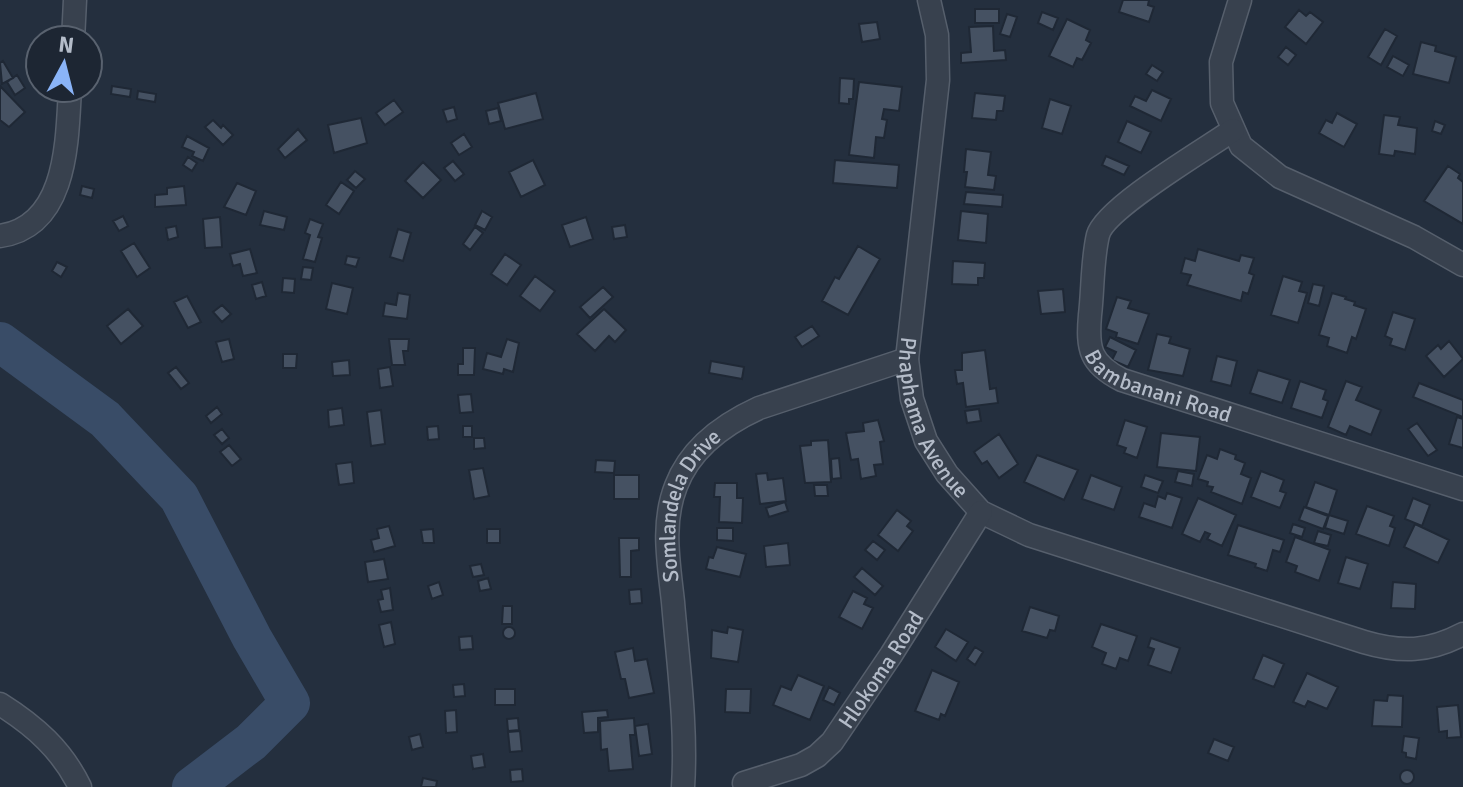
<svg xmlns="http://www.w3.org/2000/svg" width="1463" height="787" font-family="Signika,sans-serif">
	<rect width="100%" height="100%" fill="#242f3e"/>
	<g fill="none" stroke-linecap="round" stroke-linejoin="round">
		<path stroke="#394c67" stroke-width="40" d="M0,342L105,419L179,497L252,638L290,703L251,742L192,787"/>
	</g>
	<path fill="#455162" stroke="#1f2835" stroke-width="2" d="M1123,0H1149L1148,5L1154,7L1149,22L1119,12Z
		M975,9H999V23H975Z
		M1299,10L1306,16L1310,12L1323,22L1306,44L1285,27Z
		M1042,12L1058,18L1053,30L1038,23Z
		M1007,14L1017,17L1010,37L1000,34Z
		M1067,19L1090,30L1086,40L1091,43L1082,60L1077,58L1073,67L1049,56Z
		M877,22L880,39L862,42L859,24Z
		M993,26L994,51L1005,50L1006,60L961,63V53L971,52L969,27Z
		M1385,29L1397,36L1381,65L1368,57Z
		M1421,42L1436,46L1435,51L1456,57L1449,83L1413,74Z
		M1286,47L1296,55L1288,65L1278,57Z
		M1393,56L1409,65L1403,76L1387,67Z
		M3,61L13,78L2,84L0,63Z
		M1152,65L1163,72L1157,81L1146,74Z
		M17,75L25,88L15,95L7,82Z
		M840,78L854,79L853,99H849V104L839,103Z
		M859,82L902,87L899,111L884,109L882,119L887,120L884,138L876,137L874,158L849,155Z
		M0,86L25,112L9,127L0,120Z
		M112,86L131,89L130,97L111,94Z
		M1152,90L1171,99L1161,121L1130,106L1135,96L1146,101Z
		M138,91L156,94L155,102L137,99Z
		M536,93L543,119L505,129L498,103Z
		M975,93L1005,96L1003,111H997L996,120L972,118Z
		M1050,99L1071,106L1062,134L1042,128Z
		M394,100L403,112L385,125L376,113Z
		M454,107L457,119L447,122L443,110Z
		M498,108L501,121L489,124L486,111Z
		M1337,113L1357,124L1344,147L1319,133L1326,120L1332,123Z
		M1384,115L1400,117L1398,125L1417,128L1415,154L1395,151L1394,156L1379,154Z
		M361,118L367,143L334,153L328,125Z
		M213,120L221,128L223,125L233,135L223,145L205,127Z
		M1127,121L1151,132L1141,153L1118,142Z
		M1435,121L1445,125L1441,134L1432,131Z
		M298,129L307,140L285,158L278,149Z
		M464,134L472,147L459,155L451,143Z
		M187,136L209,148L203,161L192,156L194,152L182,147Z
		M966,149L991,152L988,175L996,176L994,190L965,187L967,172H964Z
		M1106,156L1129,166L1124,175L1102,165Z
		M188,157L197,163L192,171L183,165Z
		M533,160L545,185L521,197L509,172Z
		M835,160L899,165L897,188L833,183Z
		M453,161L464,174L455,181L444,168Z
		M423,162L441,180L423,198L405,181Z
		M1448,166L1460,174L1458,178L1463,182V224L1424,201Z
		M355,171L365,179L356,188L347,180Z
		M341,182L354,191L339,214L326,205Z
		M237,183L256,191L246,215L224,207Z
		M82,186L94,189L92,198L80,195Z
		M184,186L186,205L155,207V195L167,194V188Z
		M966,192L1003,195L1002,207L964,204Z
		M264,211L287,217L284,230L260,225Z
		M482,211L492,217L485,230L475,225Z
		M961,211L988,214L986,243L958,240Z
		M123,216L128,226L119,231L113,221Z
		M220,217L222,247L205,248L203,219Z
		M586,217L593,239L570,247L562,225Z
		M310,219L323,224L318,237L322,238L315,262L303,259L310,235L305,233Z
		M625,225L627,237L614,239L612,227Z
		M176,226L178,237L168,240L166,228Z
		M475,227L483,233L470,250L463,244Z
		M398,229L411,233L403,261L390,257Z
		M134,243L150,268L137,277L121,251Z
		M858,246L880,259L848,315L822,301L835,277L839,279Z
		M250,249L257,273L243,276L240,264L233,266L230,254Z
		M1198,249L1239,261L1241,255L1254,258L1249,273L1254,275L1248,294L1243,292L1241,301L1187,285L1191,275L1181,273L1185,258L1195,261Z
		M505,254L521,265L507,285L491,274Z
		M347,256L359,258L356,267L345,264Z
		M953,261L985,263L984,278H978V285L952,284Z
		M57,262L67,267L61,277L52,271Z
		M303,267L313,268L311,280L301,279Z
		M535,276L555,291L540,311L520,296Z
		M1283,276L1302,282L1299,291L1307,293L1298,323L1271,315Z
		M283,278L295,279L294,293L282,292Z
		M262,282L266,296L256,299L252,285Z
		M332,283L353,288L347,314L326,309Z
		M1313,284L1324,286L1319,306L1308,303Z
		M603,287L613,297L590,318L580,307Z
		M1063,289L1065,312L1041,314L1038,291Z
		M398,293L410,295L407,319L383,316L385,303L396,305Z
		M1332,293L1346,297L1345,299L1355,302L1354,305L1366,309L1356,339L1352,337L1347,353L1327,346L1329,338L1319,335Z
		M187,296L201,322L188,328L174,302Z
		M1117,297L1131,301L1128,308L1149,314L1138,344L1116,337L1117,333L1106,329Z
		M222,305L231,314L222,322L213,312Z
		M128,309L143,326L121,344L107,326Z
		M604,309L626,330L615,342L609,336L595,351L577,334Z
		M1393,312L1415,319L1405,350L1390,345L1392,339L1385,336Z
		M812,326L819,336L802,347L795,337Z
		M1157,334L1171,337L1169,343L1190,349L1183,376L1148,370Z
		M1110,337L1136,350L1128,367L1112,360L1116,352L1105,347Z
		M229,339L234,359L222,362L216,342Z
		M389,339H409L408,351H403L405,365H392Z
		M507,339L519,343L513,372L504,369L503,374L483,369L487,353L501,357Z
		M1449,341L1463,359L1444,377L1426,356L1438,345L1441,349Z
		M463,348H475L474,375H458V364H463Z
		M985,350L990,389L996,388L998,403L966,407L963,383L957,384L955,370H962V353Z
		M283,354H297L296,368H283Z
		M1217,356L1237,361L1231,386L1211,381Z
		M349,360L350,375L333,376L332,362Z
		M711,361L744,367L742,379L709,373Z
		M176,367L189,383L181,389L168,373Z
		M390,367L393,386L380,388L378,369Z
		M1258,370L1290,380L1282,403L1250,393Z
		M1300,381L1326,390L1323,399L1328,401L1322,418L1291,408Z
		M1346,381L1362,387L1356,400L1381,410L1371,435L1350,426L1346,435L1328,427Z
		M1419,383L1463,400V417L1413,397Z
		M471,394L473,412L460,413L458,395Z
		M217,407L222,414L211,423L206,416Z
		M342,408L344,425L329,427L328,410Z
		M979,409L981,421L967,423L965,411Z
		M381,410L385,444L371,446L367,412Z
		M1457,417L1463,419V448L1449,444Z
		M878,420L884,441L880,442L883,464L874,465L876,476L861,479L858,459L851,460L846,433L864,431L863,423Z
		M1125,420L1147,427L1137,458L1124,453L1126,448L1117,445Z
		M1417,423L1437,450L1428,456L1408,429Z
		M438,426L439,439L428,440L427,427Z
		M463,426H472V437H463Z
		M222,429L229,438L222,444L214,435Z
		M1161,433L1200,437L1196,471L1157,467Z
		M999,434L1018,464L999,478L987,461L982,464L974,452Z
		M474,438H484L485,448L474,449Z
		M828,440L831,482L805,483L800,446L811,445V441Z
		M229,445L241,459L232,466L220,452Z
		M1220,449L1236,455L1235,459L1245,463L1241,474L1251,478L1242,504L1211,492L1213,487L1207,486L1208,482L1198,479L1207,455L1217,459Z
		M1037,455L1078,470L1064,500L1024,482Z
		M839,458L841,478L832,479L831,459Z
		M596,460L615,461L614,473L595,472Z
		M352,462L354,483L339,485L336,464Z
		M483,468L489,496L474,499L469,470Z
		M1178,471L1194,474L1192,486L1175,482Z
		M1261,471L1284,480L1280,491L1286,493L1280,508L1251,497Z
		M767,473L768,480L783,478L786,501L760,504L756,474Z
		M614,475H639V499H614Z
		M1091,475L1122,487L1114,510L1082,499Z
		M1145,475L1163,481L1158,493L1141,487Z
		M1315,482L1337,490L1329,515L1306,507Z
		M715,483H737V498H743L742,523L719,522L720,497H714Z
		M814,485H827L828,496H815Z
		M1167,493L1182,498L1172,528L1139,517L1144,503L1155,507L1158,496L1165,499Z
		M1198,498L1236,515L1222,546L1207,539L1210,534L1205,532L1200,542L1182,534Z
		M1413,498L1430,505L1422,526L1405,519Z
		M785,502L788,511L769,517L766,508Z
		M1367,506L1394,516L1390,526L1395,528L1389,546L1356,534Z
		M1304,507L1328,516L1323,529L1299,520Z
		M897,510L911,521L907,526L913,531L898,551L878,535Z
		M1329,515L1348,521L1344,534L1325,528Z
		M1293,524L1305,528L1302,537L1290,533Z
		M1415,524L1449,540L1438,563L1404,547Z
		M1238,525L1284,540L1280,552L1273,550L1267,571L1255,567L1256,564L1228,555Z
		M389,526L395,546L374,552L371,540L379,538L377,529Z
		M717,528H733V541L717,540Z
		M433,529L434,543H423L421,530Z
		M487,529H500V543H487Z
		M1318,531L1331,535L1328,546L1314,543Z
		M1295,537L1330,550L1319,581L1295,572L1297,566L1286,562Z
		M619,538H639V550L631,551V577H620Z
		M873,541L885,550L877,560L865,550Z
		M788,543L790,565L766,567L764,546Z
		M717,547L746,554L740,577L706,569L709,557L713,558Z
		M1346,557L1368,564L1360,589L1338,583Z
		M384,559L388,579L368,582L365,562Z
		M481,564L484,575L473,577L470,566Z
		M862,568L883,586L875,595L854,577Z
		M488,578L491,589L480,591L478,581Z
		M439,582L443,595L432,599L428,586Z
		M1393,582L1416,584L1415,609L1391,608Z
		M390,588L393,610L381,612L378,600L383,599L381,590Z
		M641,589L642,603L630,604L629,590Z
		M853,591L867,598L864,604L873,608L862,629L839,617Z
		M503,606H512V624H502Z
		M1030,607L1059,616L1055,631L1050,630L1047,638L1022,631Z
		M391,622L395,644L384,647L379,625Z
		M1101,624L1137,636L1128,661L1120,658L1116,669L1102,664L1106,653L1092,647Z
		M503 633a6 6 0 1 1 12 0a6 6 0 1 1-12 0Z
		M728,627L743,630L738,662L711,658L712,630L727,633Z
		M946,629L968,642L956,661L935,647Z
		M472,636L473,649L460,650L459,637Z
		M1151,638L1180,648L1171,673L1148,665L1154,649L1148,647Z
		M975,647L983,652L975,665L967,659Z
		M633,648L635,661L647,659L654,693L629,698L625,679H621L615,652Z
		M1263,655L1284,664L1274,687L1253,679Z
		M932,670L959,682L945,716L941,714L939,720L915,711Z
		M1307,673L1338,687L1327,709L1308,701L1305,707L1293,702Z
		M798,675L824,686L810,720L773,705L781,686L791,690Z
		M464,684L465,696L454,697L453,685Z
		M829,687L840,693L834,705L823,700Z
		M495,689H515V705H495Z
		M726,689H751L750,713L725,712Z
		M1388,695L1403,696L1402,727L1372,726L1374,700L1387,701Z
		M1458,705L1461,737L1447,738V731L1439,732L1437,707Z
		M456,710L457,732L446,733L445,711Z
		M607,710L608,717L598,718V732L584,733L582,712Z
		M518,718L519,730L508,731L507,719Z
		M634,718L635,735H630L633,769L609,771L607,749L601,750L600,721Z
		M648,724L652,754L639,756L635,726Z
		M520,731L522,751L510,752L508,732Z
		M420,734L423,747L412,750L409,737Z
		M1404,736L1419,738L1416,759L1406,757V753L1402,752Z
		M1214,739L1234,747L1228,761L1208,753Z
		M483,754L485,767L473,769L471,756Z
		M522,769L523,781L511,782L510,770Z
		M1400 777a7 7 0 1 1 14 0a7 7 0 1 1-14 0Z
		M423,778L437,781L436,787H421Z"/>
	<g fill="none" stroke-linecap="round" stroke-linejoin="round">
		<g stroke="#565f6c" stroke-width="25">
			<g id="minor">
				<path id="s1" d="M929,0L937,35L938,80L907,359L912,399L926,441L947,474L981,512L1029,535L1364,642C1401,653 1429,652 1463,634"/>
				<path d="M1240,0L1221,62L1222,103L1241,146L1280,177L1414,237L1463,265"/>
				<path d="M73,40L75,0"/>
				<path id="s2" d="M1233,130C1206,149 1105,208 1098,235C1092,260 1093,290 1090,315C1087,349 1090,364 1122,380L1463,489"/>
				<path d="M0,236C68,226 67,140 70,88"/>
				<path d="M0,704C35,726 62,750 80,787"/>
				<path id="s3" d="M744,783L801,765L817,756L832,742L891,655L981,512"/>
				<path id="s4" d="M683,787C687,726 678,663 673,602C669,564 661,524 676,486C690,449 724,424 759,408L907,359"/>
			</g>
		</g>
		<use href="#minor" stroke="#38414e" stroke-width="22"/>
	</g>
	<g text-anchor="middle" stroke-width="6" stroke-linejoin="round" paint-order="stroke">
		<g font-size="22" fill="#b4bcc9" stroke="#1d2633">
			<text dy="8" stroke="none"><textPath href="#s2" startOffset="368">Bambanani Road</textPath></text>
			<text dy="8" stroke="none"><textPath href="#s1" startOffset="426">Phaphama Avenue</textPath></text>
			<text dy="8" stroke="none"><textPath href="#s4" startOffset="288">Somlandela Drive</textPath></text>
			<text dy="8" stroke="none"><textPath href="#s3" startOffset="186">Hlokoma Road</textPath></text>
		</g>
	</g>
	<g transform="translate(64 64) rotate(7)"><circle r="38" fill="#1d2633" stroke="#59626f" stroke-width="2"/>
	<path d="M0-6L14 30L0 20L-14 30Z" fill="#8ab4f8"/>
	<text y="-12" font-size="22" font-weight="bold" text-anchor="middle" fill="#b4bcc9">N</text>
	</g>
</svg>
